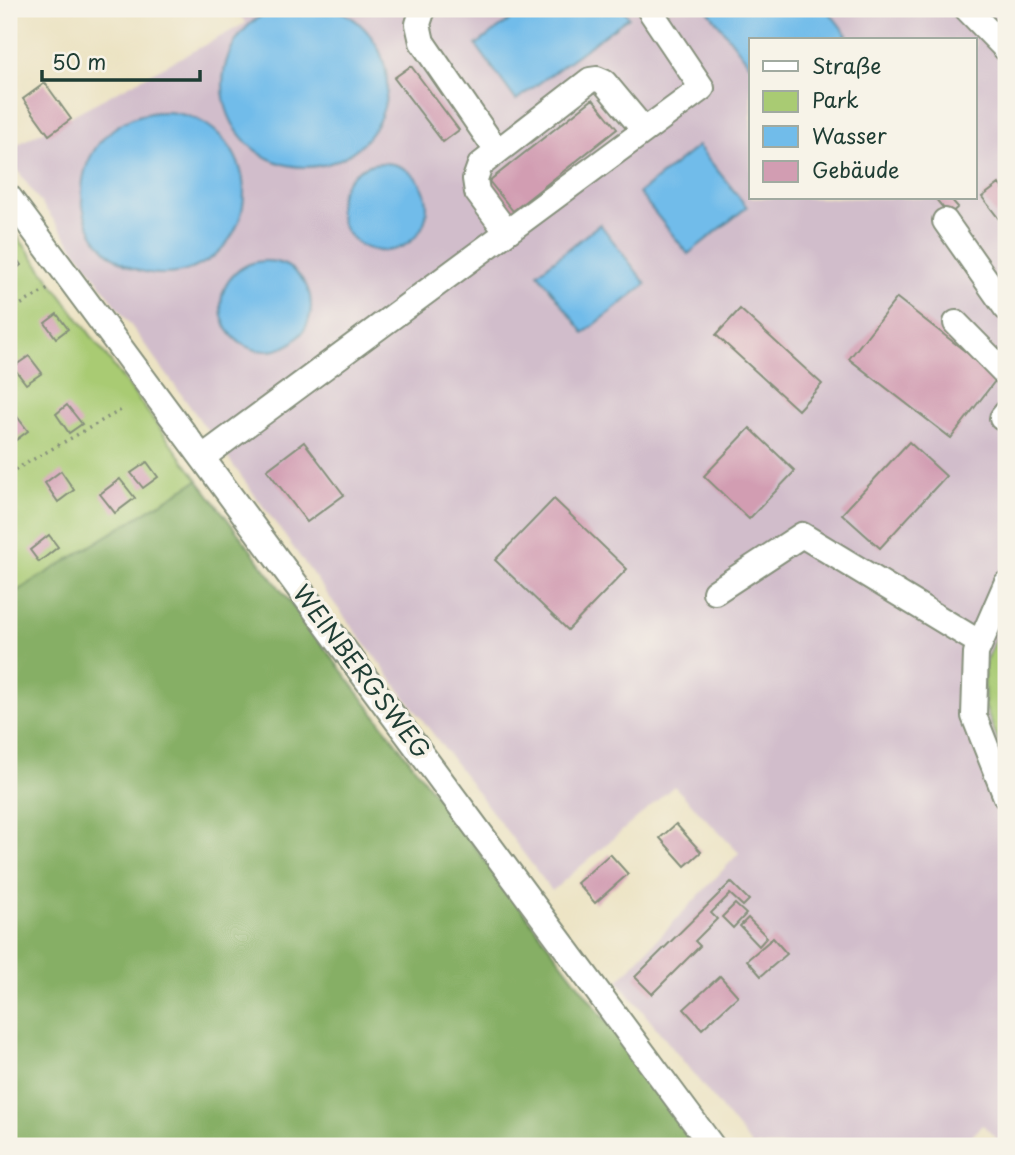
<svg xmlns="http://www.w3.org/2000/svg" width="1015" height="1155" font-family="'Playpen Sans',sans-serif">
	<rect width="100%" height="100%" fill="#f7f3e8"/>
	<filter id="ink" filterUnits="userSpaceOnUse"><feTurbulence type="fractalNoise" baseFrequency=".0143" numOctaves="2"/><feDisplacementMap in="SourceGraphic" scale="14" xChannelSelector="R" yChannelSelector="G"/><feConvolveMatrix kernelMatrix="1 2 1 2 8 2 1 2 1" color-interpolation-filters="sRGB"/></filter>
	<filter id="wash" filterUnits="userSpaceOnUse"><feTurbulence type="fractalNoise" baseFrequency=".00686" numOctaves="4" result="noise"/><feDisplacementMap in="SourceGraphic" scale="28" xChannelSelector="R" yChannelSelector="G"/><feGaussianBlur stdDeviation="1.57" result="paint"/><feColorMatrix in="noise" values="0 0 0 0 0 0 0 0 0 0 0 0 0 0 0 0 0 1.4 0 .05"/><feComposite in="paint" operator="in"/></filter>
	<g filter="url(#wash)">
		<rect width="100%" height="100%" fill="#ece3c3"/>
		<path fill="#d1bdcb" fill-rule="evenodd" d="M236,9H1006V1146H1003L983,1125L962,1146H752L618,981L739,853L674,786L552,891L328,595L9,159V149L246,23ZM751,40H975V198H751Z"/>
		<path fill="#a9cb73" stroke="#648454" stroke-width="2" d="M9,225L198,480L9,596Z
			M1006,613V762L985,706L984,667Z"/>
		<path fill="#86af65" stroke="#52764c" stroke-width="2" d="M198,480L700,1146H9V596Z"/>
		<path fill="#71bcea" stroke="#487c8f" stroke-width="2" d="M223 85a82 82 0 1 1 164 0a82 82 0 1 1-164 0Z
			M525,9H623L629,17L516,100L476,45Z
			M707,9H827L847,35L840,40H751V66Z
			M82 193a81 81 0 1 1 162 0a81 81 0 1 1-162 0Z
			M698,146L747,207L688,254L639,193Z
			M339 207a44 44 0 1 1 88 0a44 44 0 1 1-88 0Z
			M600,224L646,284L584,333L538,273Z
			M221 306a45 45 0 1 1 90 0a45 45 0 1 1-90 0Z"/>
		<g id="blocks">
			<path fill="#d29db2" d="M995,9H1006V21Z
				M411,66L459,130L443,142L394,78Z
				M45,83L71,119L49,135L23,99Z
				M593,99L617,129L513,211L489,181Z
				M999,184L1006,193V228L982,197Z
				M935,198H950L958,207L949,215Z
				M9,248L21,265L9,274Z
				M897,298L998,377L951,438L849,359Z
				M740,309L822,384L798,410L716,335Z
				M57,314L68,329L56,338L45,323Z
				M29,356L42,373L26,384L13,367Z
				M67,405L82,424L69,433L56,414Z
				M12,410L28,431L16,440L9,430V412Z
				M750,428L795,471L749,519L704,476Z
				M304,442L344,495L307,522L267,470Z
				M909,442L946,476L880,548L842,514Z
				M147,462L158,477L143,488L131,473Z
				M61,471L74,490L58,502L45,483Z
				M120,479L135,498L115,513L100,494Z
				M554,499L627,569L568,630L495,560Z
				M49,535L58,547L39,562L30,550Z
				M676,824L701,852L685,866L660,838Z
				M610,854L628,874L595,903L577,883Z
				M731,882L749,900L743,906L730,894L711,913L717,919L695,941L700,946L652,994L635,977Z
				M735,904L746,914L733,928L722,917Z
				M748,918L767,937L759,946L740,926Z
				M773,938L787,954L761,976L747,960Z
				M720,976L738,996L702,1029L684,1009Z"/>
		</g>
	</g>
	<g filter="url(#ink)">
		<use href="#blocks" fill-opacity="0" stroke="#86907c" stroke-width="2"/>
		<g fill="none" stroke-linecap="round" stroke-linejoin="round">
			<g stroke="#86907c" stroke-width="28">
				<path id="minor" d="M423,9L418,24L422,42L497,151
					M967,9L1006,49
					M9,197L712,1146
					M945,221L1006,308
					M506,231L477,192L475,179L480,165L590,80L597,79L604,82L644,130
					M956,323L1006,374
					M1002,418L1006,413
					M203,457L702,88L649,9
					M1006,584L976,653L974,716L1006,797
					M715,592L802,535L980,643"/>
			</g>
			<path stroke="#86907c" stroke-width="3.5" stroke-dasharray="2 5" stroke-linecap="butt" d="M9,311L50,288
				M9,473L121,410"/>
			<use href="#minor" stroke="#fff" stroke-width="24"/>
		</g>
	</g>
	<g text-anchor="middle" stroke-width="7" stroke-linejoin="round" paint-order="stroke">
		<g font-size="24" fill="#1f3d34" stroke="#f7f3e8">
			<text transform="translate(361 672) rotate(53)" y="8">WEINBERGSWEG</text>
		</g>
	</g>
	<rect width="1015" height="1155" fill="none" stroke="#f7f3e8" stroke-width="35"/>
	<rect x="749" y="38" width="228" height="161" fill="#f7f3e8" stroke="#a1aaa0" stroke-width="2"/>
	<rect x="763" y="61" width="35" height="10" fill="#ffffff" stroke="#a1aaa0" stroke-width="2"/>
	<text x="812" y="74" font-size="21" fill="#1f3d34">Straße</text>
	<rect x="763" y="91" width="35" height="21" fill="#a9cb73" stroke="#a1aaa0" stroke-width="2"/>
	<text x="812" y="108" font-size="21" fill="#1f3d34">Park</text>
	<rect x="763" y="126" width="35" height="21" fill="#71bcea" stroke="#a1aaa0" stroke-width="2"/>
	<text x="812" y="144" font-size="21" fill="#1f3d34">Wasser</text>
	<rect x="763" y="161" width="35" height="21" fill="#d29db2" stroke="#a1aaa0" stroke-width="2"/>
	<text x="812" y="178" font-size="21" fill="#1f3d34">Gebäude</text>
	<path d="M42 70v10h158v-10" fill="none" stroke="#1f3d34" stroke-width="3.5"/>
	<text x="52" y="70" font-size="21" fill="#1f3d34" stroke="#f7f3e8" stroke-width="5" paint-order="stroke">50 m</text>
</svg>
